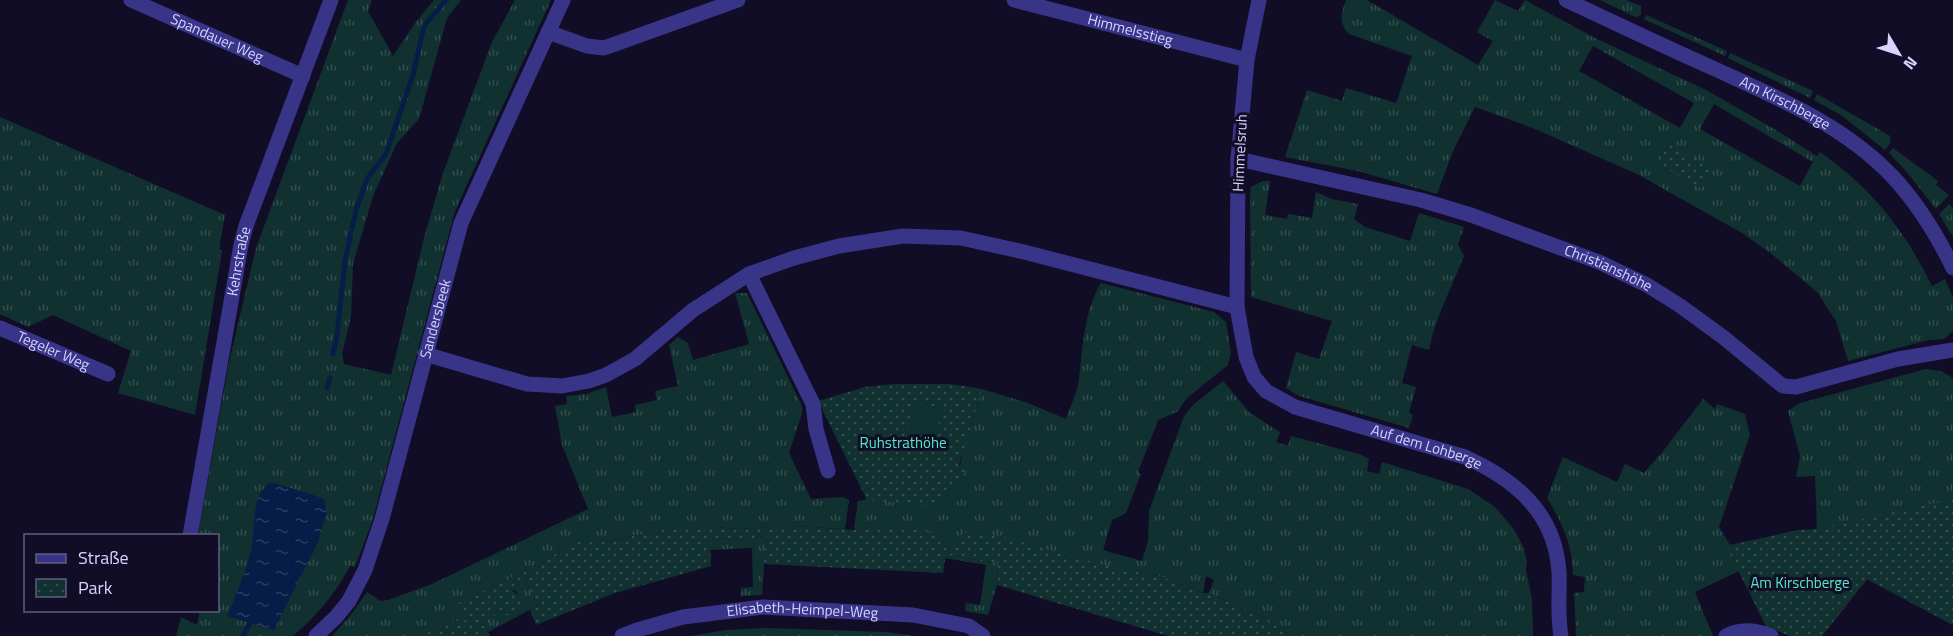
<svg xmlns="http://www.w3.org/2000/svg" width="1953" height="636" font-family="'Titillium Web',sans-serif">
	<defs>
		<pattern id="grass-tufts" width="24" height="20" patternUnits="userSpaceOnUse" patternTransform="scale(1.5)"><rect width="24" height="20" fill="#103130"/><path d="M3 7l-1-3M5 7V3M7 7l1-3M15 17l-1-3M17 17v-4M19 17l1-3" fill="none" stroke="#324e4f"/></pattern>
		<pattern id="park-dots" width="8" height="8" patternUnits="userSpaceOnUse" patternTransform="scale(1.5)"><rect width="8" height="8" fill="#103130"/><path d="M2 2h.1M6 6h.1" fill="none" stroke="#324e4f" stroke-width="1.8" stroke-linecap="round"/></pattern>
		<pattern id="water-ripples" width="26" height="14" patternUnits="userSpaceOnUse" patternTransform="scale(1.5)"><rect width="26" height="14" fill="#061d47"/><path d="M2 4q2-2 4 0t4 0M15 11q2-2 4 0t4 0" fill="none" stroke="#2a3d63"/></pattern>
	</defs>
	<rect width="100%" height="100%" fill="#120d27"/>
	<path fill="url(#grass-tufts)" fill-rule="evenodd" d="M348,0H372L368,11L393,56L415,23L434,0H461L447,18L419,119L397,143L373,196L353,264L351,316L342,354L344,364L391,375L424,238L443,173L492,42L515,0H551L455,211L373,519L355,567L350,566C334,596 318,614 293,636H176L181,617L197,625L200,611L218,610V536L198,535L229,362L256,248Z
		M1346,0H1367L1478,65L1493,41L1477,32L1495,0L1518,11L1525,0L1595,38L1706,90L1776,130L1817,156L1820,152C1872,189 1904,229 1932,286L1945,279L1953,298V331L1944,339L1929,340L1848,361L1836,321L1817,292L1773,255L1742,233L1639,175L1533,128L1475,107L1453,151L1437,194L1358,171L1285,157L1307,90L1342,101L1346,88L1396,103L1412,56L1349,34C1338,22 1341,14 1346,0ZM1593,46L1694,103L1680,128L1579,71ZM1714,104L1813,162L1800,186L1700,129Z
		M1600,0H1626L1641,6V14L1637,17L1633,16Z
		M1646,15L1727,51L1725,56L1644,19Z
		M1730,53L1813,91L1810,98L1728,58Z
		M1817,94L1890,136V143L1885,150L1841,115L1814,100Z
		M0,117L225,215L219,249L222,251L195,415L118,393L131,351L53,315L28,327L0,314Z
		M1893,148L1938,181L1936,185L1949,195L1936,209L1906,171L1889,153Z
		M1263,181H1270L1265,215L1287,219L1288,214L1312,218L1316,192L1332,199L1358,204L1354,219L1365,227L1410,241L1419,213L1464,227L1458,245L1464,256C1452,287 1435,317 1429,350L1412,345L1402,383L1416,387L1409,413L1413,415L1409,428L1299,396L1286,388L1296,352L1319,359L1332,321L1251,297L1250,194L1251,187Z
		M1949,204L1953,208V237L1939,214Z
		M1101,283L1214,312L1226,322L1231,353L1228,365L1187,398L1177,412L1158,420L1138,472L1141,474L1126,513L1112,520L1103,550L1142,561L1148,541L1149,511L1184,416L1193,405L1223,381L1250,413L1280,432L1276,442L1288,446L1291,436L1359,454L1369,459L1367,471L1379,474L1382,462L1468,489L1495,507L1513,528L1522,544L1527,561L1526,570L1532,600L1533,636H1294L1279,629L1270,621L1209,593L1214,580L1206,576L1203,593L1160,576L950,547L944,545L937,536L856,530L854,528L858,501L957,480L964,447L982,389L1028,403L1066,419C1071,406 1077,392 1079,379C1083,347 1084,311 1101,283Z
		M735,293H747L802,406V413L789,453L811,499L843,497L849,500L845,529L798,526L737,529L705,526L637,535L605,542H575L539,564L458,603L465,621L449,622L421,636H332L350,616L367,592L380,601L388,600L432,584L588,509L562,445L555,406L567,404L566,396L586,394L606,387L612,417L636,412L635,405L657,400L655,391L678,386L669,345L678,337L688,343L693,360L749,344Z
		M1926,369L1941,371L1953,378V625L1867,579L1822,636H1790L1766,626L1739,571L1695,592L1713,636H1576L1574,593L1584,592L1585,577L1573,575C1573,546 1562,522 1547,498L1563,457L1617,482L1625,464L1644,473L1664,450L1703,399L1715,409L1717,404L1745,414L1750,435L1719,527L1730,545L1799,530H1817L1815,476L1796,477L1800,456L1788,411L1800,403Z
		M766,536L762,595L741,596V588L753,587L752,548L710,550V538L749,539Z
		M952,555L992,563L998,561L997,585L988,615L965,611L966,603L980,605L986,565L945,558Z
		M526,579L537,606L488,632L484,627C486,619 494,614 501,610L515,616L522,609L517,592L511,589Z
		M765,628L886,632L915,636H690L726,630Z"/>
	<path fill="url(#park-dots)" d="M1669,144L1712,168L1701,188L1658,163Z
		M895,384H950L982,389L959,465L966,472L934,506L867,500L818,401L865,387Z
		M1953,499V625L1867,579L1822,636H1790L1766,626L1726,546L1799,530L1817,529Z
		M705,526L737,529L797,526L856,530H925L937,536L944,545L950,547L964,532L1003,537L1119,569L1160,576L1203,593H1209L1270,621L1279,629L1294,636H1168L997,585L998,561L992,563L952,555L945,559L943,573L764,564L766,536L748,539L710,538L711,566L615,593L536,625L530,610L537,606L526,579L511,589C517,596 526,597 522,609L515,616L506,615L501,610L495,614L492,621L485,623L484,626L490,636H421L449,622L465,621L458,603L539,564L575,542H605L676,527Z"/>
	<path fill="#103130" d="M912,403L941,407L935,450L906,446Z"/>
	<path fill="url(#water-ripples)" d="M270,482L308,493L324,499L327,512L318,542L274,630L227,616C235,597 243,578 249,558C257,534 248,499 270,482Z"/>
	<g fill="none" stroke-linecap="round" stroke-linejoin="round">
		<path stroke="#061d47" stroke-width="5" d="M333,354L337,336L345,261L356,210L367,179L386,154L413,75L424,26L446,0
			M327,388L330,378
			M243,636L252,619"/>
		<g stroke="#383589" stroke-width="15">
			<path id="s1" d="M131,0L303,76"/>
			<path id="s2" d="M1014,0L1247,60"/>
			<path id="s3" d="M1259,0L1247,60L1238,159L1237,307L1246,357L1254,377L1266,391L1295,407L1465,457C1516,480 1555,513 1559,572C1560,593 1557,615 1561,636"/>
			<path id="s4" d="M1566,0C1615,23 1665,47 1715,69C1778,98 1844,125 1893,177C1918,204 1937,235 1953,268"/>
			<path d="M548,32L587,46L604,48L738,0"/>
			<path id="s5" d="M1238,159L1421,200L1471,215L1599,262L1647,285L1679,305L1723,337L1779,383L1783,386L1796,387L1898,359L1953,350"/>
			<path d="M749,274L813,404L816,429L828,471"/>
			<path id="s6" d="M0,328L108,374"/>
			<path d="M425,354L527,384L562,386L589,381L606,375L635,359L693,310L749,274L794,258L839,246L903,236L961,238L1024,252L1237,307"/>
			<path id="s7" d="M190,536L241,245L246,226L331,0"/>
			<path id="s8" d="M316,636L336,617L349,601L365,570L382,519L461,223L563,0"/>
			<path id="s9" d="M622,636L637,630L683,617L763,607L913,615L969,626L983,636"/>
			<path d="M1726,636C1741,628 1756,630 1771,636"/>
		</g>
	</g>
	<g text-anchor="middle" stroke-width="6" stroke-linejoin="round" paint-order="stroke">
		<g font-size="15" fill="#d8d3ff" stroke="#120d27">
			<text dy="5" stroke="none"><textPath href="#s2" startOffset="120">Himmelsstieg</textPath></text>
			<text dy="5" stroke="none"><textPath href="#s1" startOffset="94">Spandauer Weg</textPath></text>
			<text dy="5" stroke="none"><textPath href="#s4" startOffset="242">Am Kirschberge</textPath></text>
			<text transform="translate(1240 153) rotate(-87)" y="5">Himmelsruh</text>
			<text dy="5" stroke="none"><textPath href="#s7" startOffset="279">Kehrstraße</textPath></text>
			<text dy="5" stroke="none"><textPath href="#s5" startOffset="387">Christianshöhe</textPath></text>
			<text dy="5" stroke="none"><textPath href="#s8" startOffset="344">Sandersbeek</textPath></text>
			<text dy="5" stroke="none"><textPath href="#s6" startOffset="58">Tegeler Weg</textPath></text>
			<text dy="5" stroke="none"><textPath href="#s3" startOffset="570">Auf dem Lohberge</textPath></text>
			<text dy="5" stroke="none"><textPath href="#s9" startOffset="184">Elisabeth-Heimpel-Weg</textPath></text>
		</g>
		<g font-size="15" fill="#56e8c4" stroke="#120d27">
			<text x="903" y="448">Ruhstrathöhe</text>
			<text x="1800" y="588">Am Kirschberge</text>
		</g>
	</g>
	<rect x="24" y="534" width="195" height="78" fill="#120d27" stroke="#615c7d" stroke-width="1.5"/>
	<rect x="36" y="554" width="30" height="9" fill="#383589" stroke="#615c7d" stroke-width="1.5"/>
	<text x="78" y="564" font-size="18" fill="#d8d3ff">Straße</text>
	<rect x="36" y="579" width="30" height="18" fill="url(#park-dots)" stroke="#615c7d" stroke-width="1.5"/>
	<text x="78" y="594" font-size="18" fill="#d8d3ff">Park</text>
	<g transform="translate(1899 54) rotate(129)" stroke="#120d27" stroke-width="4.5" paint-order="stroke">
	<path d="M0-4.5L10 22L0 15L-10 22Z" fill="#d8d3ff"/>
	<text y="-9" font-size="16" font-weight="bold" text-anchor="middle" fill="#d8d3ff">N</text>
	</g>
</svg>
